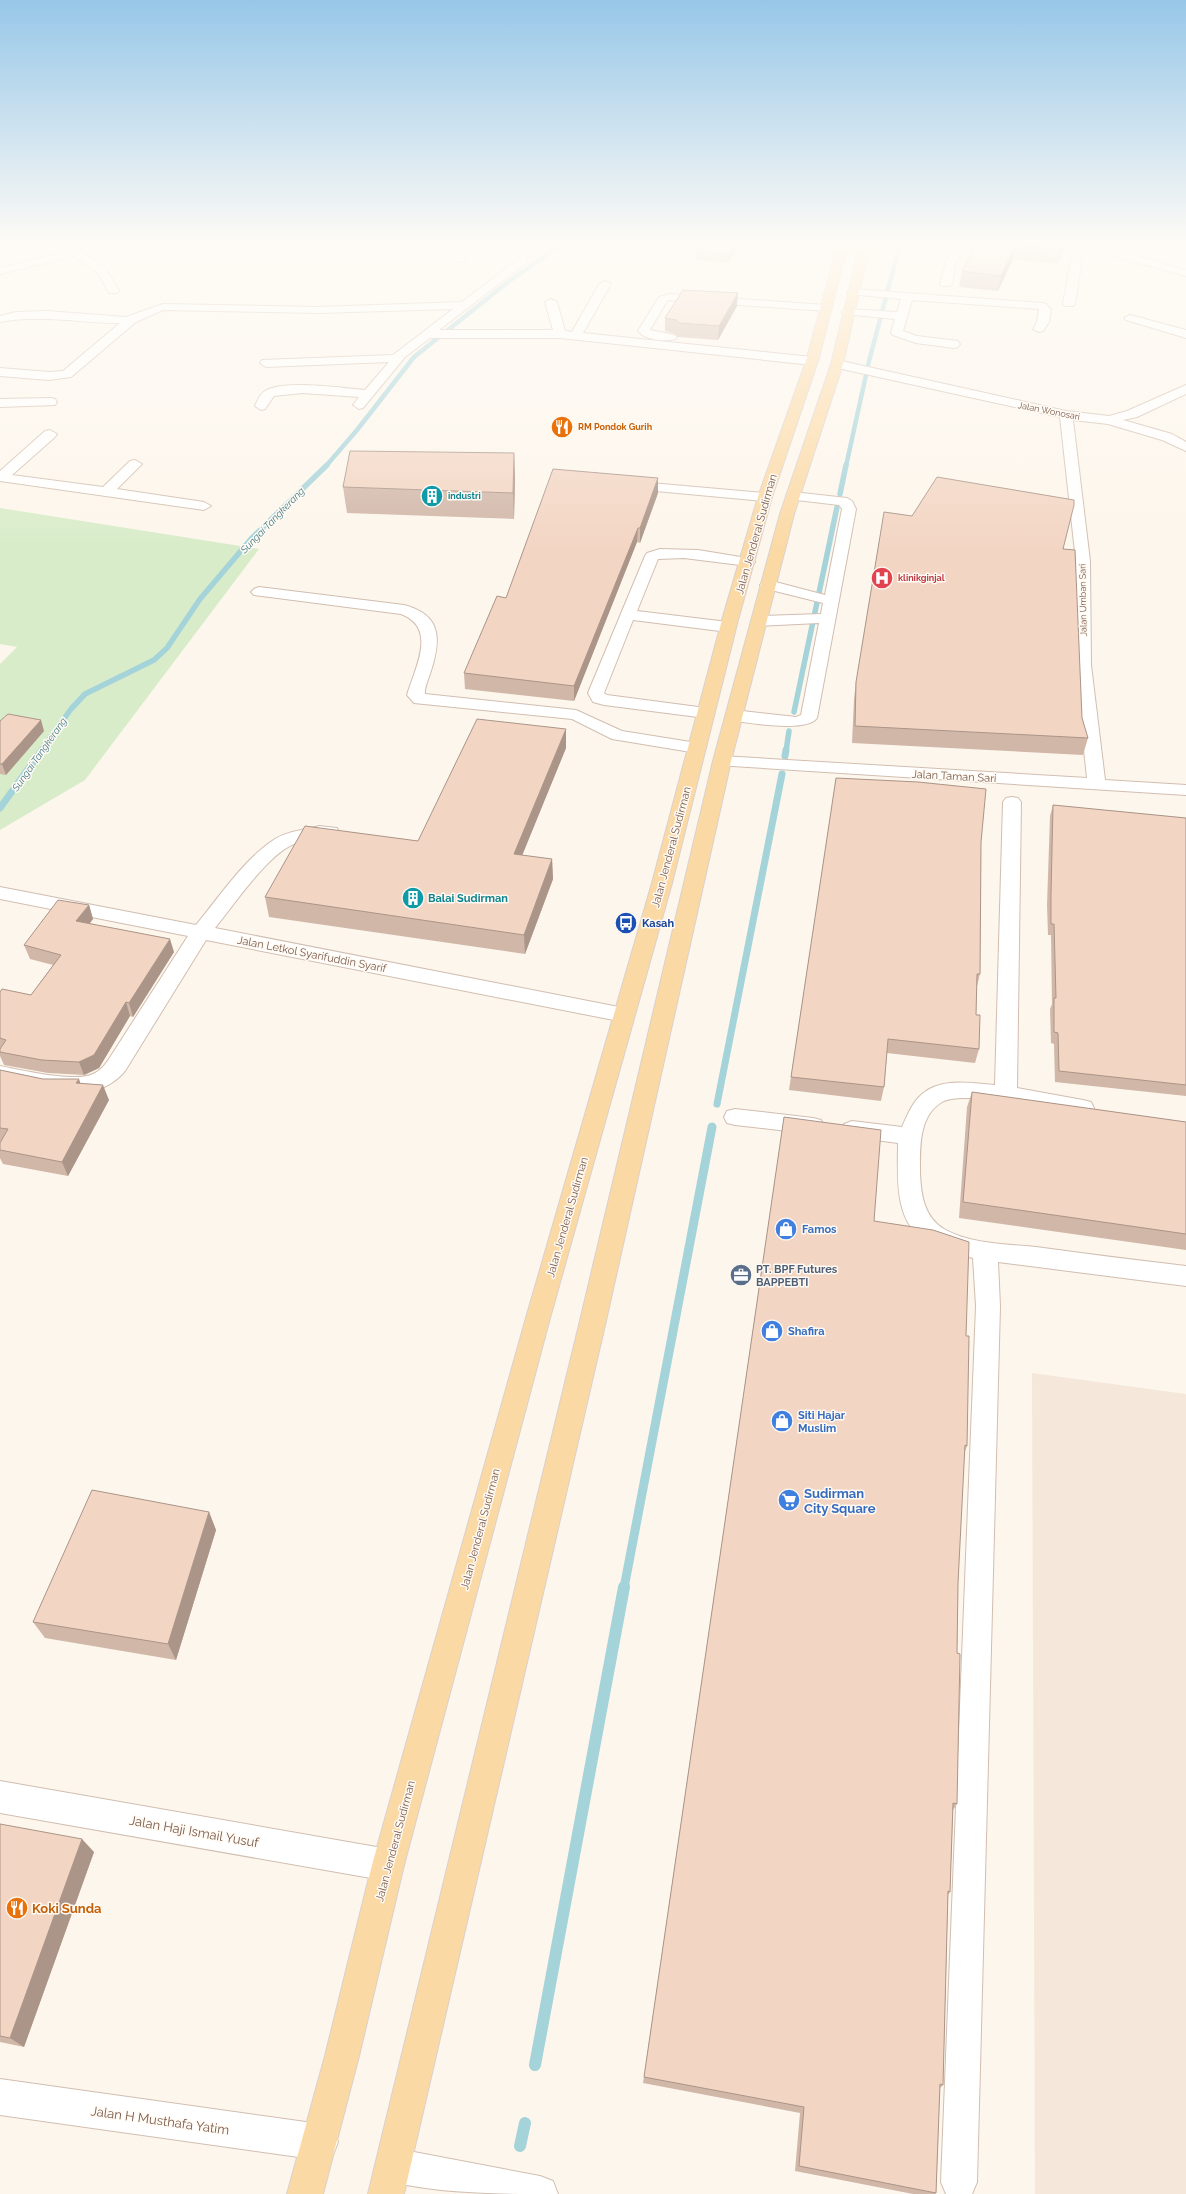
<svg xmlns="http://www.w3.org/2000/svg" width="1186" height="2194" font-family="Raleway,sans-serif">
	<rect width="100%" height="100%" fill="#fdf6ec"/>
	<path fill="#f5e8da" d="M1032,1373L1186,1394V2194H1035Z"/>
	<path fill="#d8ecc9" d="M0,508L259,549L85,780L0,830V664L17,647L0,644Z"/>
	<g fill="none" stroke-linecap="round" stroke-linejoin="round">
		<path stroke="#a5d3da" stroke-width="4.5" d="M868,365L900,244
			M326,466L357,430L414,357L508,282L562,244
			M846,466L866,375"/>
		<path stroke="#a5d3da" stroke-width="5.5" d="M840,494L846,465
			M794,712L837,507
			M41,751L71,709L85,694L154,660L167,648L200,599L251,539L327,465
			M786,751L789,731"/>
		<path stroke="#a5d3da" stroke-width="7" d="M785,756L786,750
			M0,808L42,750
			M717,1104L782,774"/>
		<path stroke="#a5d3da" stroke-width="9" d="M624,1588L712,1127"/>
		<path stroke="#a5d3da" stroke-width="12" d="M535,2065L624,1587
			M520,2146L525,2123"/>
		<g stroke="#d1beb0" stroke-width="2">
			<path id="minor" d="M101,244H117L116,246L84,254L106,269L119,291L117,293H109L98,273L74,256L0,274V268Z
				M326,244H338L351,251L350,253H342Z
				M440,244H450L466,260L465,262H457Z
				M509,244H519L528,257L526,263L439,330H553L545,302L551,299L557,302L565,331L572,332L599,284L605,281L611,284L583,333L812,357L818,361L812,365L560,338H430L405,357L363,408L359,409L353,405L359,397L303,393L274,396L265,409L261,410L255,406C257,401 260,394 265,391C283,379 343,388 365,390L389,362L266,367L260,363L262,360L393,355L453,309L318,313L163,310L136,322L71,377L49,380L0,376V368L49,372L63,371L120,323C79,323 41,314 0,322V316L16,312L47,311L126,317L163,304L318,307L462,302L517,260L518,257Z
				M957,244H967L956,262L952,284L950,286H942L940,284L946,262Z
				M1092,244L1186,270V276L1092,250L1083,251L1075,304L1073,306H1065L1063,304L1073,248L1078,245Z
				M853,289L1042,303L1046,304L1051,310L1049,322L1043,331L1039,332L1033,329L1037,322L1039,309L912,300L903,331L917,336L958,341L960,344L958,347L954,348L916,343L893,335L891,333L895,319L844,314L842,312L844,310L848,309L897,312L901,299L849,294L847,292L849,290Z
				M670,294L826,305L832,308L826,311L670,300L667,301L650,330L675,335L677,337L675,339C665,342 645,340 638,331L659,297Z
				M1130,315L1186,330V338L1126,320L1124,318Z
				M837,360L1066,411L1109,416L1127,411L1186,385V394L1137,417L1123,420L1172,434L1186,442V451L1162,440L1108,424L1073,420L1090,561L1091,665L1105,780L1186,785V795L716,765L713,761L716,757L722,756L1087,778L1075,665L1076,561L1060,417L833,367L831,364L833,361Z
				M51,398L55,399L57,402L55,405L0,407V399Z
				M50,430L57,434L55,437L12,475L103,487L130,461L135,460L142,464L117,489L204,502L211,506L204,510L0,481V471L45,431Z
				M628,481L765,493L772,497L765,501L623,488L621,485L623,482Z
				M793,492L847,498L852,501L856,509L817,718C807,733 745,723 728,719L726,715L728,711L734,710L796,717L801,715L819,623L759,626L753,624L751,621L753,618L759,616L821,614L823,603L763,588L760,585L763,582L768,580L825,595L842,509L839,505L788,499L786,496L788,493Z
				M660,549L698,550L753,559L755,562L753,565L748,566L684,558L658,559L637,611L728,622L734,624L736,627L734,630L728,632L633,620L604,693L607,695L706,708L712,709L714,713L712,717L706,718L604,705L593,702L588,693L645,556L647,553Z
				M259,587L404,605C443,615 441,641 430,674C428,680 424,689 425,694L576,710L622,731L697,743L703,744L706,748L703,752L697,753L612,739L572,719L414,703L407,695C415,668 438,628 401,614L254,595L251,592L254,589Z
				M1012,797L1018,798L1021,802L1017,1088L1083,1100L1091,1102L1094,1108L1091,1114L1083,1116C1056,1111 964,1089 942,1102C918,1116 920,1150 920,1173C921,1195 924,1217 944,1229C970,1244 1006,1244 1036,1247C1086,1254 1136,1260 1186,1266V1286L998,1262L1000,1306L977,2182L972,2194H946L941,2182L976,1306L973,1258C958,1254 940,1250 927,1242C893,1222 898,1176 898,1143L844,1136L841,1130L844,1124L852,1121L902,1127C907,1116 912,1103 921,1095C940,1077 972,1083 995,1085L1003,802L1006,798Z
				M319,826L337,828L339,832L337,836C323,840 308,838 294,844C268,854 233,906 215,928L624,1008L631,1010L634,1015L631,1020L624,1022L206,940L125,1071C94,1108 40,1089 0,1082V1066C22,1070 74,1083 93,1074C100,1071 105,1065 109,1059L188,936L0,899V887L196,925C219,897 245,858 275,839C287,831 305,830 319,826Z
				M735,1109L813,1118L821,1120L824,1126L821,1132L813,1134L735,1125L727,1123L724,1117L727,1111Z
				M0,1781L388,1849L399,1854L404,1865L399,1876L388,1881L0,1813Z
				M0,2079L320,2124L333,2129L338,2142L333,2155L320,2160L0,2115Z
				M393,2148L540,2176L553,2181L558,2194C500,2194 435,2194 380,2179L375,2166L380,2153Z"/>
		</g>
		<g stroke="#dad1cd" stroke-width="2">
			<path id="major" d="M838,244H848L818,361L772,497L738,620L672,883L550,1318L404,1865L359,2056L323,2194H287L325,2056L372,1865L526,1318L652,883L722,620L758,497L806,361Z
				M860,244H870L843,364L794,514L731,761L605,1325L404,2194H368L579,1325L713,761L780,514L831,364Z"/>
		</g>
		<use href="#minor" fill="#fff" fill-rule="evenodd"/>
		<use href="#major" fill="#fbd9a5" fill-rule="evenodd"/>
	</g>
	<path fill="#d1b7a8" d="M701,244H738L729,263L696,260V252Z
		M972,244H1066L1057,264L1013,259L998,291L959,287L962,271L971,253Z
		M737,306L718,340L678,337L675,334L665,331V318Z
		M514,453L515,479L514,519L347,513L343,487Z
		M658,493L640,543L637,542L574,701L465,689L464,673L506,598Z
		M1063,549L1082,718L1088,738L1083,755L852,743L854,699L856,682Z
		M0,721L44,731L6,775L0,774Z
		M566,748L522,855L552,859L553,879L525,954L269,917L265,897L418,841Z
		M836,778L981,842L980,974L977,986L976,1015L979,1049L975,1063L887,1053L884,1087L881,1101L789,1090Z
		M1053,805L1186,818V1096L1055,1082L1054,1044L1051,1043L1050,1009L1052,1004L1051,935H1048L1047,905L1050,816Z
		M89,905L93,919L90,923L174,952L133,1017L130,1016L99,1068L84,1075L48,1073L4,1065L0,1056V992L31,995L53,965L30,959L24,945Z
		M0,1070L43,1079L80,1084L109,1100L68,1176L3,1164L0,1158V1143L1,1141H0Z
		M972,1092L1186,1122V1250L959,1218L967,1107Z
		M784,1117L966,1336L967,1446L964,1454L958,1583L957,1653V1804L953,1810L950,1892L948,1895L943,2085L940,2088L936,2193L935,2194H913L795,2171L800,2113L643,2083Z
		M209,1512L216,1530L176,1660L45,1638L33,1622Z
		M0,1824L94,1852L24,2047L0,2042Z"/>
	<path fill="#aa9588" d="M735,244H738L729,263L730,254Z
		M1016,244L1013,259L998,291L1001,276Z
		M1063,244H1066L1057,264L1060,249Z
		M738,293L737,306L718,340L719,326Z
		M514,453L515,479L514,519L513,493Z
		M658,478V493L640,543V528Z
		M638,528L637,542L574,701V686Z
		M41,720L44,731L6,775L2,764Z
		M566,729V748L515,873L514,854Z
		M552,859L553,879L525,954L524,935Z
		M89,905L93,919L81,934L76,921Z
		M170,939L174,952L133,1017L129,1003Z
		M126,1002L130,1016L99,1068L84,1075L79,1062Z
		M79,1079L84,1094L76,1083Z
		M103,1085L109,1100L68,1176L62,1162Z
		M209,1512L216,1530L176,1660L168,1644Z
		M82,1839L94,1852L24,2047L10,2038Z"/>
	<path fill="#f3d5c3" stroke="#aa9588" d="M701,244H735L730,254L696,252Z
		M976,244H1063L1060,249L1016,244L1001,276L962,271Z
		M683,290L738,293L719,326L679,323L676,320L665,318Z
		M350,451L514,453L513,493L343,487Z
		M553,469L658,478L640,528H638L574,686L464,673L497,596L506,598Z
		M937,477L1074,500V505L1063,549L1075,550L1082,718L1088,738L855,726L856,682L884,512L912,516Z
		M8,714L41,720L2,764H0V721Z
		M477,719L566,729L514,854L552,859L524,935L265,897L305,826L418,841Z
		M836,778L918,782L986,789L981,842L980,974H977L976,1015H980L979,1049L888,1039L884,1087L791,1077Z
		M1053,805L1186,818V1085L1059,1071L1058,1033L1054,1032V998H1056L1054,924H1051V894Z
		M58,900L89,905L76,921L170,939L129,1003L126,1002L94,1055L79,1062L42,1060L0,1052V1049L6,1040L0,1038V992L2,989L31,995L61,955L24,945Z
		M0,1070L43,1079H79L76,1083L103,1085L62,1162L0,1150V1143L8,1129L0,1128Z
		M972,1092L1186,1122V1234L963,1202Z
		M784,1117L881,1130L874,1221L933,1230L969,1242L966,1336H969L967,1446L965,1445L958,1583L957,1653L960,1654L957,1804L953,1803L950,1892L948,1891L943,2085L940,2084L936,2193L799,2166L804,2107L644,2077Z
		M92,1490L209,1512L168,1644L33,1622Z
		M0,1824L82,1839L10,2038L0,2036Z"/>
	<linearGradient id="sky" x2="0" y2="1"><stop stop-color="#97c7e8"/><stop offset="0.44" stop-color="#fefbf6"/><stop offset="1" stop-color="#fefbf6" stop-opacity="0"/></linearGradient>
	<rect width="1186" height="551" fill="url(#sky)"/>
	<defs>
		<g id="restaurant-disc" transform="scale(1.15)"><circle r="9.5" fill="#e8710a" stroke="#fffaf3"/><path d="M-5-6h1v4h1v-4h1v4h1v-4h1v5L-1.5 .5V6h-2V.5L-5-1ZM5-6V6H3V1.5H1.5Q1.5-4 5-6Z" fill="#fff"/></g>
		<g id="building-disc" transform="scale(1.15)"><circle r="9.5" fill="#0f9aa8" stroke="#fffaf3"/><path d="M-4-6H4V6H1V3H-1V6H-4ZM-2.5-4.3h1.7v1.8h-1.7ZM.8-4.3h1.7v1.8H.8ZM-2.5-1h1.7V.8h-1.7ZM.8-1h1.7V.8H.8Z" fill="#fff"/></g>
		<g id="hospital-disc" transform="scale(1.15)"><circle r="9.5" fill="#e0444e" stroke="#fffaf3"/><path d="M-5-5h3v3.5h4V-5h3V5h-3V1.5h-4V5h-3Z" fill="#fff"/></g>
		<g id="bus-disc" transform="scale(1.15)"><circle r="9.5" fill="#1a4fb4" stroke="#fffaf3"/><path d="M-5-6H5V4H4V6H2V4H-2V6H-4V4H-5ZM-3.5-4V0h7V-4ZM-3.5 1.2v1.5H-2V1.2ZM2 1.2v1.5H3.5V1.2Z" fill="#fff"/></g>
		<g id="shop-disc" transform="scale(1.15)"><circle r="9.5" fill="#3f7fe0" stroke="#fffaf3"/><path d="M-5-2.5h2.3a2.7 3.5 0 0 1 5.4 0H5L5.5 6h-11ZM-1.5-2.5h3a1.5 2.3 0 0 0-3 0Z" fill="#fff"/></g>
		<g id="office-disc" transform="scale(1.15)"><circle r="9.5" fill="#5c6f8a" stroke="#fffaf3"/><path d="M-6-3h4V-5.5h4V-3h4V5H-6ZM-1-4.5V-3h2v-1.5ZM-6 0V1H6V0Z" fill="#fff"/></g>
		<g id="supermarket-disc" transform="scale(1.15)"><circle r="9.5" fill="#3f7fe0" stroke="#fffaf3"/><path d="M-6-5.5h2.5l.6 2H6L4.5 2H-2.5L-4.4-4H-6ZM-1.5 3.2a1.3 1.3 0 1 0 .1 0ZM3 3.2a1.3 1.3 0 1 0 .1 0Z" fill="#fff"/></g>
	</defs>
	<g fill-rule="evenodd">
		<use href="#restaurant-disc" x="562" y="427"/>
		<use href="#building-disc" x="432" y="496"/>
		<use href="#hospital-disc" x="882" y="578"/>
		<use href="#building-disc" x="413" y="898"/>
		<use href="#bus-disc" x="626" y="923"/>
		<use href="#shop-disc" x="786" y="1229"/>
		<use href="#office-disc" x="741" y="1275"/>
		<use href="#shop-disc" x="772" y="1331"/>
		<use href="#shop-disc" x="782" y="1421"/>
		<use href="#supermarket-disc" x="789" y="1500"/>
		<use href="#restaurant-disc" x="17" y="1908"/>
	</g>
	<g text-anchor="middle" stroke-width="3" stroke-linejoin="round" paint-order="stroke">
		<g font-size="9" fill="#7a5c4d" stroke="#fffaf3">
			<text transform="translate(1049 411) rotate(11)" y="3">Jalan Wonosari</text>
			<text transform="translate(1083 600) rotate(-91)" y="3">Jalan Umban Sari</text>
		</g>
		<g font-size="9" font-weight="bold" fill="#c56008" stroke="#fffaf3" text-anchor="start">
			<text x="578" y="430">RM Pondok Gurih</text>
		</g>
		<g font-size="9" font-weight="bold" fill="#0d838f" stroke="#fffaf3" text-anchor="start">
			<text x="448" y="499">industri</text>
		</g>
		<g font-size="9" font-weight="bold" fill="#be3a42" stroke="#fffaf3" text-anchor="start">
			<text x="898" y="581">klinikginjal</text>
		</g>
		<g font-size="10" font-style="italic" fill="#437c86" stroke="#fffaf3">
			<text transform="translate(272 520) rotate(-46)" y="4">Sungai Tangkerang</text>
			<text transform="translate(39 754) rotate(-55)" y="4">Sungai Tangkerang</text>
		</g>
		<g font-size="11" fill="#7a5c4d" stroke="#fffaf3">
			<text transform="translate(756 534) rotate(-74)" y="4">Jalan Jenderal Sudirman</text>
			<text transform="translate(954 776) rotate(3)" y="4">Jalan Taman Sari</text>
			<text transform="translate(671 847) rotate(-75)" y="4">Jalan Jenderal Sudirman</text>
			<text transform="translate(312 954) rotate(11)" y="4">Jalan Letkol Syarifuddin Syarif</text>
			<text transform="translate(567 1217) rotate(-74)" y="4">Jalan Jenderal Sudirman</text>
			<text transform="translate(480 1529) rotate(-75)" y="4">Jalan Jenderal Sudirman</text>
			<text transform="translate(395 1841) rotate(-75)" y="4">Jalan Jenderal Sudirman</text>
		</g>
		<g font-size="11" font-weight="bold" fill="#0d838f" stroke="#fffaf3" text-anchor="start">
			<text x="428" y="902">Balai Sudirman</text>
		</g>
		<g font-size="11" font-weight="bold" fill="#164399" stroke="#fffaf3" text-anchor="start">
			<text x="642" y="927">Kasah</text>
		</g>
		<g font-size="11" font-weight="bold" fill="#366cbe" stroke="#fffaf3" text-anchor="start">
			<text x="802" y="1233">Famos</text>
			<text x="788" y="1335">Shafira</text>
			<text x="798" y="1419">Siti Hajar<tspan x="798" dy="13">Muslim</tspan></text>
		</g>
		<g font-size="11" font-weight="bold" fill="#4e5e75" stroke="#fffaf3" text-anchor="start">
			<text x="756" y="1273">PT. BPF Futures<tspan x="756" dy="13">BAPPEBTI</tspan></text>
		</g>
		<g font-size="13" font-weight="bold" fill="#366cbe" stroke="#fffaf3" text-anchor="start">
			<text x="804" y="1498">Sudirman<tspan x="804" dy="15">City Square</tspan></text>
		</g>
		<g font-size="13" fill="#7a5c4d" stroke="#fffaf3">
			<text transform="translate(194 1831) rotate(10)" y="5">Jalan Haji Ismail Yusuf</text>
			<text transform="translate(160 2120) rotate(8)" y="5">Jalan H Musthafa Yatim</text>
		</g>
		<g font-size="13" font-weight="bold" fill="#c56008" stroke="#fffaf3" text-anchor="start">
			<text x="32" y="1913">Koki Sunda</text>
		</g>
	</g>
</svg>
